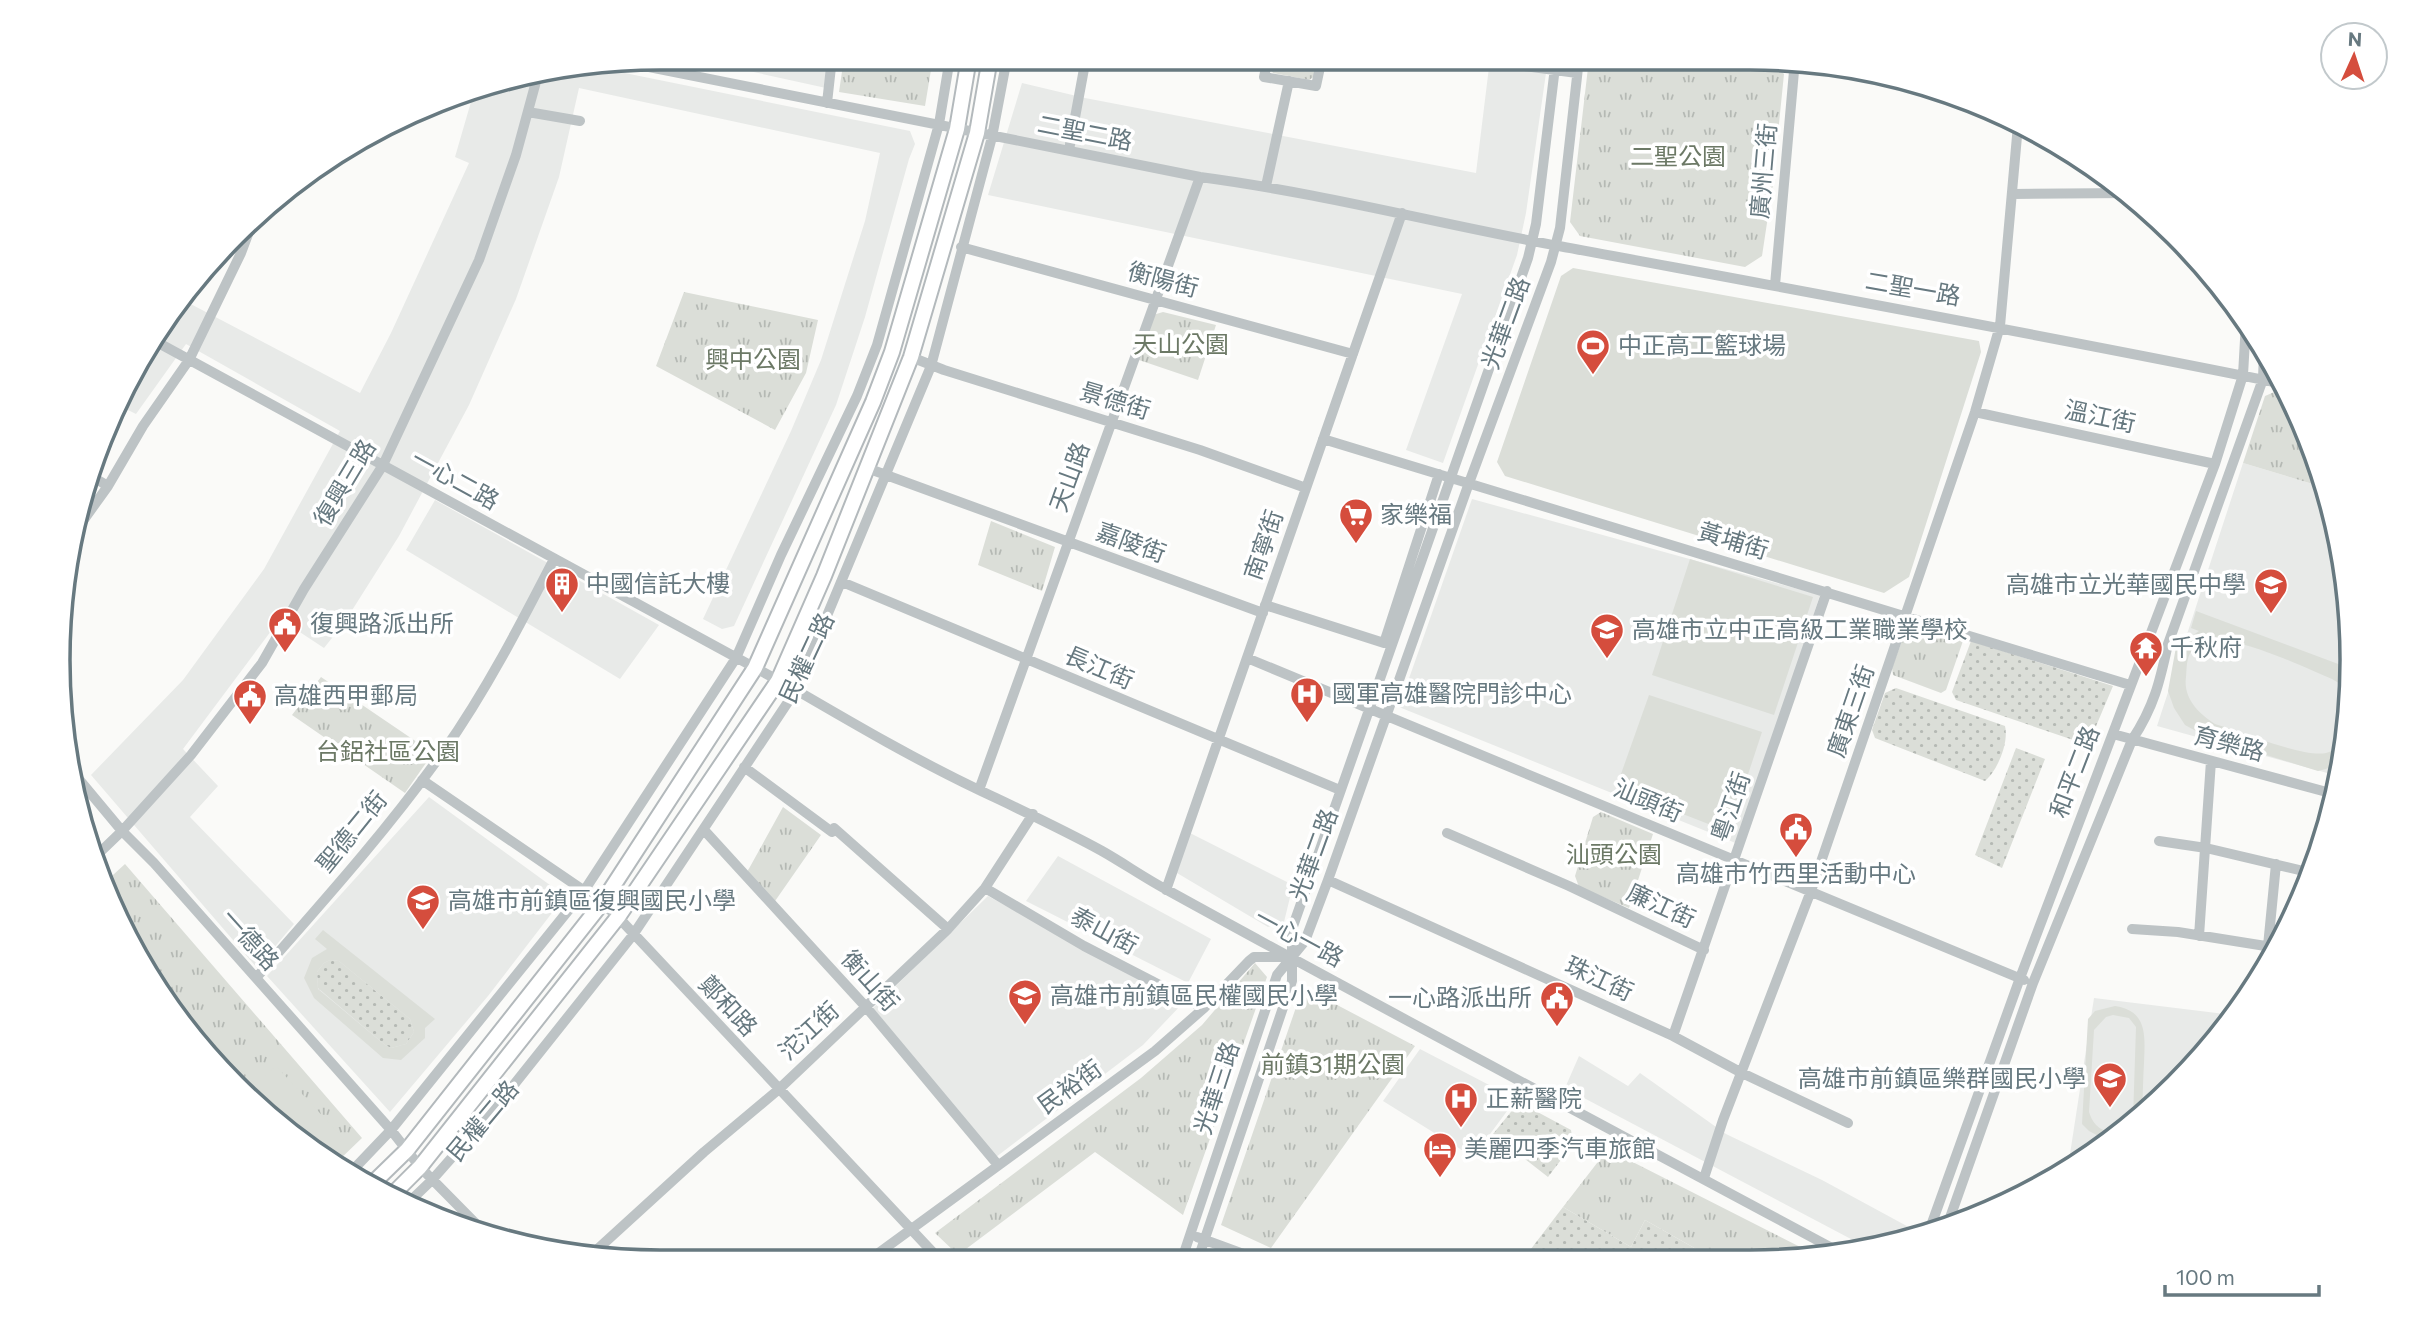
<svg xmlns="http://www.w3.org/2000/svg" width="2410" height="1320" font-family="Commissioner,'Noto Sans TC',sans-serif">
	<defs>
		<pattern id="grass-dots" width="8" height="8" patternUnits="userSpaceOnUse" patternTransform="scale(1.75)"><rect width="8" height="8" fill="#dbded8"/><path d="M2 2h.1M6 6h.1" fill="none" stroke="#b5b9b4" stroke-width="1.8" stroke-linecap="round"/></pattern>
		<pattern id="park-tufts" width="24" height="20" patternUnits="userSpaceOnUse" patternTransform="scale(1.75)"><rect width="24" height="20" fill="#dbded8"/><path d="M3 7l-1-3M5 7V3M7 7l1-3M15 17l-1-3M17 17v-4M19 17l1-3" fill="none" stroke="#b5b9b4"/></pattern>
	</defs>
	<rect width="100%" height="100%" fill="#fafaf8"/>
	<path fill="#e8eae8" d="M690,58H829L826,88Z
		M1490,59H1548L1526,213L1517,255L1443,463L1406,450L1462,294L988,195L1022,83L1085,98L1476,173Z
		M600,68L910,131L915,144L909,159L865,317L836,405L734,626L722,629L703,619L791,431L821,360L865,221L880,153L579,88L559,177L516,299L469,405L399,536L344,623L324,648L280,619L183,749L218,786L190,817L294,924L257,968L91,775L183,680L264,569L340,431L186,344L136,414L122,407L159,326L183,300L360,393L391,333L469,163L455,157L475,88Z
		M2243,463L2326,488L2332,504L2351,620L2347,738L2338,776L2157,726Z
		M1472,499L1820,595L1738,844L1399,707Z
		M435,500L659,625L620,679L406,550Z
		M429,797L565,896L488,996L390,1112L267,976Z
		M1190,833L1293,885L1284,922L1268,927L1177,873Z
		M1058,856L1211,939L1188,983L1026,901Z
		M988,896L1183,1003L1143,1045L996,1157L873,1008Z
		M2094,998L2233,1015L2203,1057L2084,1161L2068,1167Z
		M1420,1049L1516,1099L1473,1157L1383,1101Z
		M1579,1056L1628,1086L1640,1073L1726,1134L1822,1180L1916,1231L1913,1237L1868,1248L1565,1088Z"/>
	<path fill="url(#grass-dots)" d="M1971,641L2113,686L2088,745L1956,700L1952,692Z
		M1896,688L2005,726C2009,742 1998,770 1985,781L1875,738L1872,730L1885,693Z
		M2016,748L2045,759L2002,868L1975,855Z
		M330,960L339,961L410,1019L414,1032L406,1044L391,1048L385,1045L318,988L317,972L324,963Z
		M1519,1102L1571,1130L1573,1144L1548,1177L1493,1134Z
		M1563,1207L1631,1247L1645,1220L1712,1258H1524Z"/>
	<path fill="url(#park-tufts)" d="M844,58H933L925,106L839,92Z
		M1271,58H1318L1315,76L1309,80L1273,73L1270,68Z
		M1589,59H1747L1773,62L1784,74L1773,183L1762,256L1745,267L1580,236L1570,222Z
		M684,292L818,320L806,373L775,430L656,366Z
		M1163,312L1216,325L1198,380L1139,360L1153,315Z
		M2279,390L2290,393L2326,488L2243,463L2265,396Z
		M991,521L1055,547L1042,591L978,565Z
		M1912,621L1964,638L1946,690L1941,693L1893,675L1892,668L1908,624Z
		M321,677L433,753L405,793L292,715Z
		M783,807L821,835L773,904L746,874Z
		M1601,812L1653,834L1629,908L1579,887L1575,876L1593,817Z
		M125,864L362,1138L336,1163L207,1057L104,891L102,885Z
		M1255,963L1267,977L1183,1215L1095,1152L958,1255L935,1233L1141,1078L1202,1025Z
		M1303,987L1415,1046L1271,1248L1221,1225Z
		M1615,1153L1820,1257L1712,1258L1645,1220L1631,1247L1563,1207L1604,1154Z"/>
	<path fill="#dbded8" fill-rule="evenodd" d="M1573,268L1979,341L1981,352L1909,577L1884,593L1505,476L1497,462L1561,276Z
		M1690,559L1813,597L1774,715L1652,675Z
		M2196,611L2349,668L2348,697L2342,685L2332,679C2304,668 2219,624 2195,647C2186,655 2187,666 2186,677C2183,698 2198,713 2215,724C2239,731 2304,758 2326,753C2335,751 2341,742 2347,736C2343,761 2343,765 2318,771L2205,736L2185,725L2174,708L2168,691L2176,647L2199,631L2191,628Z
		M1649,695L1762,732L1729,832L1616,788Z
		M323,930L435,1019L425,1028V1038L401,1060L383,1058L314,998L304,978L312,958L327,949L315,939ZM330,960L339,961L410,1019L414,1032L406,1044L391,1048L385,1045L318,989L317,972L324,963Z
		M2115,1006C2148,1011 2145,1036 2144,1063C2143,1078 2143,1094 2142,1109L2133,1119L2136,1027L2129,1018L2113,1015L2106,1017L2094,1030L2089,1112C2094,1127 2102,1132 2117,1132L2108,1141L2089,1131L2082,1124L2088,1019L2095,1011Z
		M276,1066L344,1139L326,1155L249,1091Z"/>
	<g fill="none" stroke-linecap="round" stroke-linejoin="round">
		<g stroke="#b3b9bc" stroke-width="18">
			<path id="major" d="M370,1186L407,1150L602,903L755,668L873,402L892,352L957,129L969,58
				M392,1195L420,1167L618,917L778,681L824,576L911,357L977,133L990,58"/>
		</g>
		<path stroke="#bdc3c5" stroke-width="10" d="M1268,58L1264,77L1316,86L1322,58
			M1473,59L1577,73
			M629,63L1200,177C1321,193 1439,224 1559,246C1801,291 2043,335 2284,384
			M827,103L832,58
			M528,112L580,121
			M1069,150L1086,58
			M1266,186L1289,81
			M2013,194L2128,193
			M961,247L1353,354
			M1775,285L1795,60
			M153,340L796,690C856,725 916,760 979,790C1021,810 1062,829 1102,851C1125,864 1146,879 1169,891C1392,1014 1618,1133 1843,1254
			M911,357L944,370L1200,450L1306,488
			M1975,412L2215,464
			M1323,439L2130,685
			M867,468L1263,613
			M91,476L108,486
			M75,532L108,486L143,426L189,360L241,253L250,229
			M842,582L1340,790
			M1265,605L1384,643L1439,474
			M1247,658L2024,980
			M2113,734L2334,794
			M744,767L832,832
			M77,777L122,831L154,863L391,1130L420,1167L487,1235
			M422,780L602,903L618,917L940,1260
			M979,790L1200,177
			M834,828L948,929
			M704,830L866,1007L998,1165
			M1447,833L1569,886L1704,950
			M2159,841L2206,848L2312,873
			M96,856L122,831L191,755L262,663L304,589L383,465L479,260L516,155L537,78
			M1328,880L1673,1036L1742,1073L1848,1123
			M985,888L1084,946L1204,1008
			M1166,890L1402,213
			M2132,929L2178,932L2278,948
			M2199,936L2211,761
			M2268,946L2276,864
			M256,978C320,905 386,832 443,752C486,691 520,625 554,559
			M1673,1036L1827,591
			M349,1174L391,1130L584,891L736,658L781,555L857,396L877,345L939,124L950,58
			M1704,1178L1723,1120L1811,891L1975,412L2000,326L2018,125
			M2033,1183L2038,1184
			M409,1202L432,1180L493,1111L633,935L796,690L931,366L992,137L1007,58
			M1946,1229L2033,983L2132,740C2154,707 2160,681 2168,644L2263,379L2264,352
			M1928,1234L2020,978L2215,464L2243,375L2246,322
			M1197,1237L1257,1259
			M590,1256L704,1152L778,1090L948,929L985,888L1033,814
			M1182,1259L1277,975L1305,941L1328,880L1469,483L1551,262L1560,228L1579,59
			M1198,1259L1292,981V929L1528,258L1536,224L1556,59
			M869,1260L1155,1051L1204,1008L1249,961L1254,957H1289"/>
		<use href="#major" stroke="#fff" stroke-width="14"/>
	</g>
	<defs>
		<g id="stadium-pin" transform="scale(1.75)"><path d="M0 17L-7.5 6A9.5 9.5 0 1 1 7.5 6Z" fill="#d54d3d" stroke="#fff"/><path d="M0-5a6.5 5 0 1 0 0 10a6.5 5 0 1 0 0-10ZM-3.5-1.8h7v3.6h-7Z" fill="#fff"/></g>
		<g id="supermarket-pin" transform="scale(1.75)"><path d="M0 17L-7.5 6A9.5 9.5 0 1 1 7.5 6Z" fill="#d54d3d" stroke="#fff"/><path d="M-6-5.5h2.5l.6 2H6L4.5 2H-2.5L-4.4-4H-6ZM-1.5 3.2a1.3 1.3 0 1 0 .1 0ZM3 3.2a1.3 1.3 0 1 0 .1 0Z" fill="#fff"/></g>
		<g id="building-pin" transform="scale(1.75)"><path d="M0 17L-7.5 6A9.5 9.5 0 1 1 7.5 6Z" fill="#d54d3d" stroke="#fff"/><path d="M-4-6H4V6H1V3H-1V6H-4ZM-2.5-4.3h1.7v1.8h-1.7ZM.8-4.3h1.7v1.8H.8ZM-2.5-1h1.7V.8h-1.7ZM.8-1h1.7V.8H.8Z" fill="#fff"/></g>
		<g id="school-pin" transform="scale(1.75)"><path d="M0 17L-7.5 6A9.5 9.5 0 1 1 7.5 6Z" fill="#d54d3d" stroke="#fff"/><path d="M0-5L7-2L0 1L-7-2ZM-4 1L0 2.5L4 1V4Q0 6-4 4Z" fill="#fff"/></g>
		<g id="civic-pin" transform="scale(1.75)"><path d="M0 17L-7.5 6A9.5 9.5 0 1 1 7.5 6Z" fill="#d54d3d" stroke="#fff"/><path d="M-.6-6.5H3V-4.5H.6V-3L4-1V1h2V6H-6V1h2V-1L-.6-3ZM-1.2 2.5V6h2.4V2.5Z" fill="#fff"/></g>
		<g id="temple-pin" transform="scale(1.75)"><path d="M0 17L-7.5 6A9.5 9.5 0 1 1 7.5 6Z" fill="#d54d3d" stroke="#fff"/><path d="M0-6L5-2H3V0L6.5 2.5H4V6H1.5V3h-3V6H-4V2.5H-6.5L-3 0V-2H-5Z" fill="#fff"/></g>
		<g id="hospital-pin" transform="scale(1.75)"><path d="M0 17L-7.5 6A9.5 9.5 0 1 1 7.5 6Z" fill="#d54d3d" stroke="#fff"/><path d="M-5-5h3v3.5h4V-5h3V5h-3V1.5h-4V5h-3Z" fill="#fff"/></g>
		<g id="hotel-pin" transform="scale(1.75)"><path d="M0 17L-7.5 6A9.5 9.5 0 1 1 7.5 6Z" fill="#d54d3d" stroke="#fff"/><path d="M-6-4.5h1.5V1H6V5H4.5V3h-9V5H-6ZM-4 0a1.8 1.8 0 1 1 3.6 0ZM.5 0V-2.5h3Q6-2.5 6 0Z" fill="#fff"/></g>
	</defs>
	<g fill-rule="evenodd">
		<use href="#stadium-pin" x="1593" y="346"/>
		<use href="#supermarket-pin" x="1356" y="515"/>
		<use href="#building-pin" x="562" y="584"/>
		<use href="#school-pin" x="2271" y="585"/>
		<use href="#civic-pin" x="285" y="624"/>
		<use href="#school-pin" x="1607" y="630"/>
		<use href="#temple-pin" x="2146" y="648"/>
		<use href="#hospital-pin" x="1307" y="694"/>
		<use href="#civic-pin" x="250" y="696"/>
		<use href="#civic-pin" x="1796" y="829"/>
		<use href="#school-pin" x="423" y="901"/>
		<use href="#school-pin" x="1025" y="996"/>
		<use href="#civic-pin" x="1557" y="998"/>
		<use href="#school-pin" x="2110" y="1079"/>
		<use href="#hospital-pin" x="1461" y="1099"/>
		<use href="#hotel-pin" x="1440" y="1149"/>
	</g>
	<g text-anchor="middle" stroke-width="7" stroke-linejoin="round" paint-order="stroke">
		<g font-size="24" fill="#677980" stroke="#fff">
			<text transform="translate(1085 133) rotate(11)" y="8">二聖二路</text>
			<text transform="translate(1764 171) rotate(-85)" y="8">廣州三街</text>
			<text transform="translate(1163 280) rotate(15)" y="8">衡陽街</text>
			<text transform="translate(1913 289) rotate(10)" y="8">二聖一路</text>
			<text transform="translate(1506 323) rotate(-70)" y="8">光華二路</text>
			<text transform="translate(1115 401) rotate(17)" y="8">景德街</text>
			<text transform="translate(2100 417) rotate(12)" y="8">溫江街</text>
			<text transform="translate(1070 477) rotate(-70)" y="8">天山路</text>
			<text transform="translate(455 480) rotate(29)" y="8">一心二路</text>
			<text transform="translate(345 483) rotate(-59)" y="8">復興三路</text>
			<text transform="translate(1733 541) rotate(17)" y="8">黃埔街</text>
			<text transform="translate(1131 543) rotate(20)" y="8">嘉陵街</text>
			<text transform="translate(1264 545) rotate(-71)" y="8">南寧街</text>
			<text transform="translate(807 658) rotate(-65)" y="8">民權二路</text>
			<text transform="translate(1099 668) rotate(23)" y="8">長江街</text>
			<text transform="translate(1851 711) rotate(-71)" y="8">廣東三街</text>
			<text transform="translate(2229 744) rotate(15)" y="8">育樂路</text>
			<text transform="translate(2075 772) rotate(-69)" y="8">和平二路</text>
			<text transform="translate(1648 801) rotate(23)" y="8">汕頭街</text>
			<text transform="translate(1731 807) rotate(-71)" y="8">粵江街</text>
			<text transform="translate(352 832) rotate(-51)" y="8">聖德二街</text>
			<text transform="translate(1314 855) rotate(-70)" y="8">光華二路</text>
			<text transform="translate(1661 906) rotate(25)" y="8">廉江街</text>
			<text transform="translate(1104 931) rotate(28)" y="8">泰山街</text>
			<text transform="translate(1299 938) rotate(28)" y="8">一心一路</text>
			<text transform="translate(250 940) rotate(48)" y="8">一德路</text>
			<text transform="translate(1599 979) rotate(25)" y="8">珠江街</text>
			<text transform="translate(870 981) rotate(48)" y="8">衡山街</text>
			<text transform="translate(728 1006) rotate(47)" y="8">鄭和路</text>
			<text transform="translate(809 1031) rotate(-43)" y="8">沱江街</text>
			<text transform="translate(1070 1087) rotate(-36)" y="8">民裕街</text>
			<text transform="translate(1217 1088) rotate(-72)" y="8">光華三路</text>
			<text transform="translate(483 1121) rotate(-50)" y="8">民權二路</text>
		</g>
		<g font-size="24" fill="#6c7966" stroke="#fff">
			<text x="1678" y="165">二聖公園</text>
			<text x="1181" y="353">天山公園</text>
			<text x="753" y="368">興中公園</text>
			<text x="388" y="760">台鋁社區公園</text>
			<text x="1614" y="863">汕頭公園</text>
			<text x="1333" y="1073">前鎮31期公園</text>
		</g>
		<g font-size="24" fill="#677980" stroke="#fff" text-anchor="start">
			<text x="1618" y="354">中正高工籃球場</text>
			<text x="1380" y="523">家樂福</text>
			<text x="586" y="592">中國信託大樓</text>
			<text x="2246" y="593" text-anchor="end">高雄市立光華國民中學</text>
			<text x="310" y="632">復興路派出所</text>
			<text x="1632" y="638">高雄市立中正高級工業職業學校</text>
			<text x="2170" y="656">千秋府</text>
			<text x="1332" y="702">國軍高雄醫院門診中心</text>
			<text x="274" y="704">高雄西甲郵局</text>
			<text x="1796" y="882" text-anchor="middle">高雄市竹西里活動中心</text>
			<text x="448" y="909">高雄市前鎮區復興國民小學</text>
			<text x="1050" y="1004">高雄市前鎮區民權國民小學</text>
			<text x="1532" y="1006" text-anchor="end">一心路派出所</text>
			<text x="2086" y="1087" text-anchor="end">高雄市前鎮區樂群國民小學</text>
			<text x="1486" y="1107">正薪醫院</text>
			<text x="1464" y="1157">美麗四季汽車旅館</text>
		</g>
	</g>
	<path d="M0 0H2410V1320H0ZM660 70H1750A590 590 0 0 1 2340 660V660A590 590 0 0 1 1750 1250H660A590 590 0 0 1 70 660V660A590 590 0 0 1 660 70Z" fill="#fff" fill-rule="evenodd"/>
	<path fill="none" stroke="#677980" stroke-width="3.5" d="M660 70H1750A590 590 0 0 1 2340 660V660A590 590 0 0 1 1750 1250H660A590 590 0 0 1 70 660V660A590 590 0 0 1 660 70Z"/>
	<g transform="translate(2354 56) rotate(3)"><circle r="33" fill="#ffffff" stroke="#c2c9cc" stroke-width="2"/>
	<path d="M0-5L12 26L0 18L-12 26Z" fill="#d54d3d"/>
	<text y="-10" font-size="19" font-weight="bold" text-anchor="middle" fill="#677980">N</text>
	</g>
	<path d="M2165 1285v10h154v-10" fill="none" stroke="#677980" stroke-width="3.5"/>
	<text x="2176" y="1285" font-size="21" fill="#677980" stroke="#ffffff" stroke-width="5" paint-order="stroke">100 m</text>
</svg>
